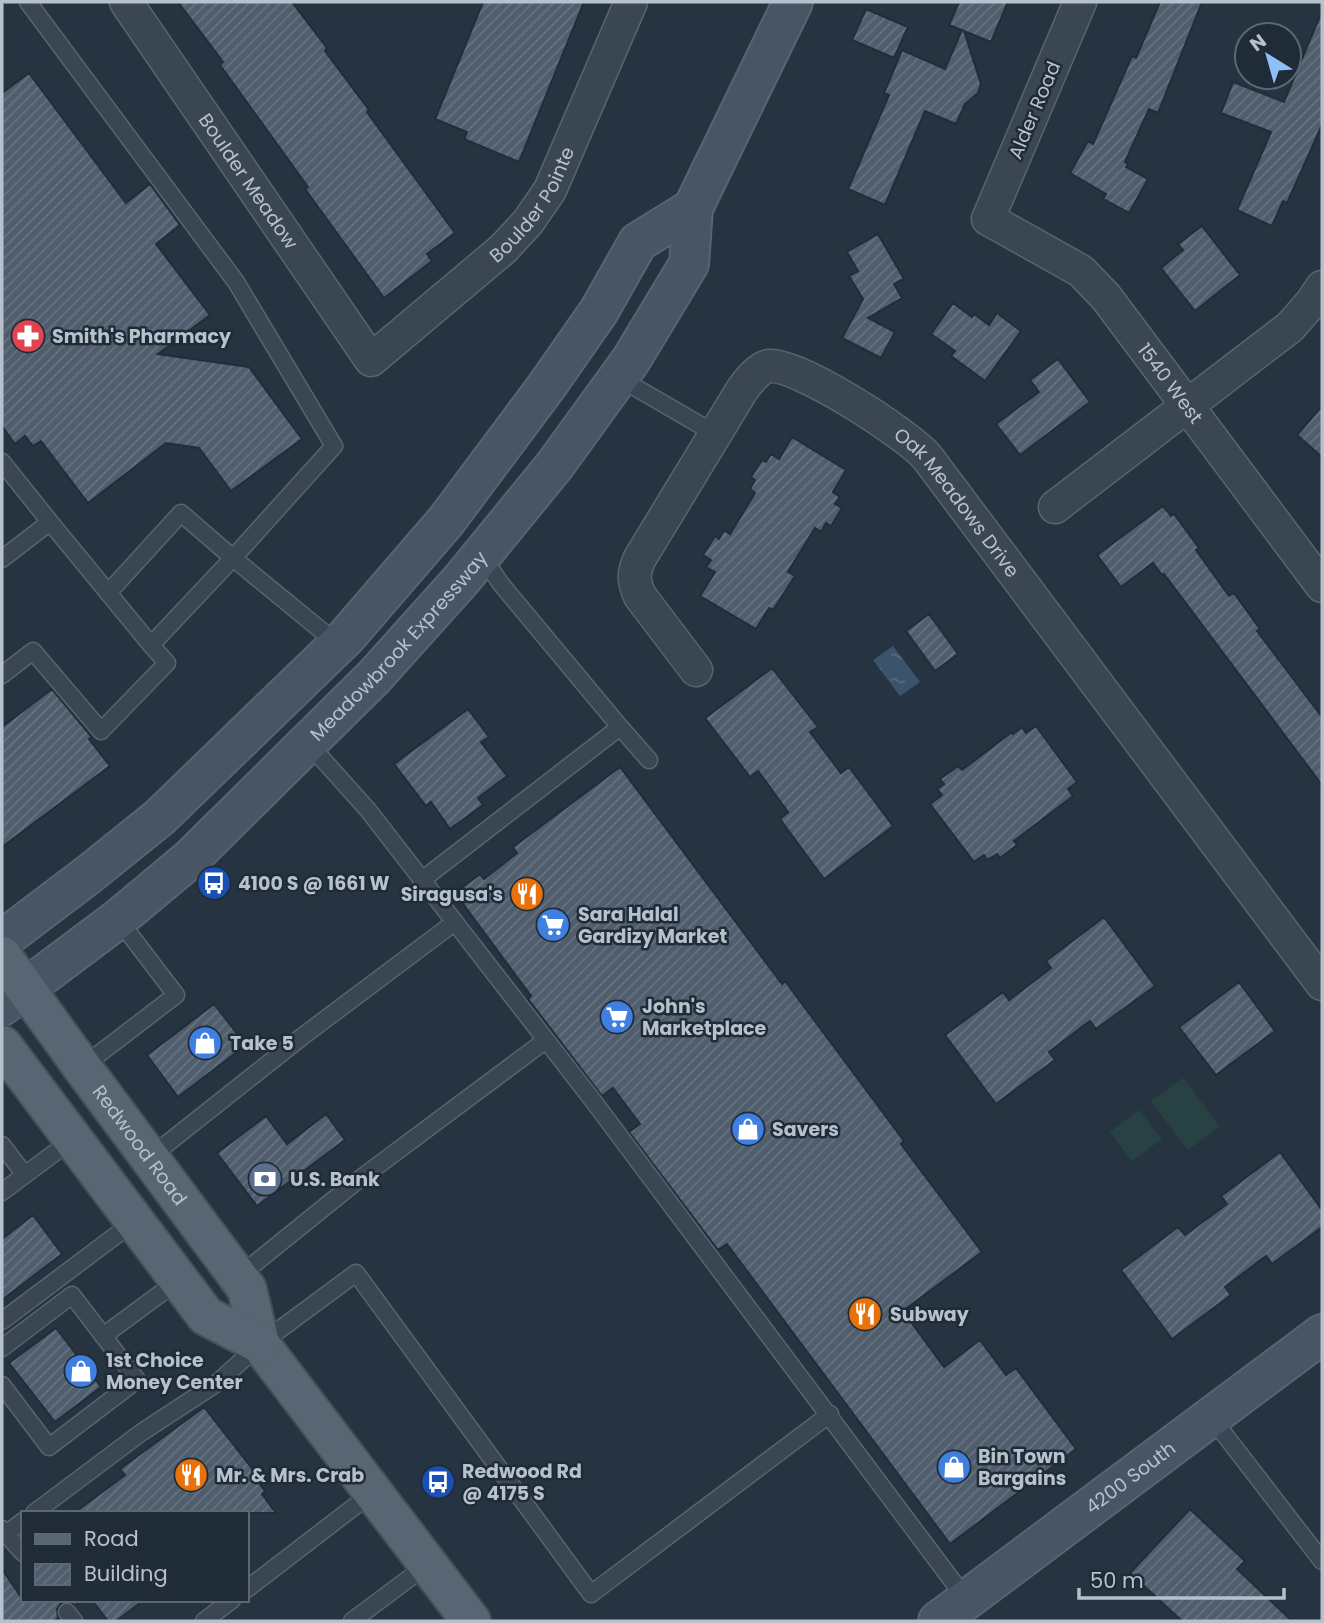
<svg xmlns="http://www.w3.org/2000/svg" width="1324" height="1623" font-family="Poppins,sans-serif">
	<defs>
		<pattern id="water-ripples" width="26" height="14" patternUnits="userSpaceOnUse" patternTransform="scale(1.75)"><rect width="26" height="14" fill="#3b536b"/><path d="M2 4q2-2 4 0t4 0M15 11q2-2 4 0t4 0" fill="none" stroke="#556a7f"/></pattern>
		<pattern id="building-hatch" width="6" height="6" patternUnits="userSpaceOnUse" patternTransform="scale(1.75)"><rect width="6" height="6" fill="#4f5d6d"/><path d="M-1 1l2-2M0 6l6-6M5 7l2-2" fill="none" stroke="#667281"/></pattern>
	</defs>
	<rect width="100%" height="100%" fill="#263442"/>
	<path fill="#284243" d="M1183,1078L1219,1126L1188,1150L1151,1101Z
		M1139,1110L1162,1139L1132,1161L1110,1132Z"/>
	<path fill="url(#water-ripples)" d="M893,646L920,682L900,696L873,660Z"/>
	<path fill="url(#building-hatch)" stroke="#212d39" stroke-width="2" d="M178,2H292L327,48L325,51L369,110L367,112L455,233L427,254L432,261L384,298L305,189L308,187L220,65L223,62Z
		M483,2H584L519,162L464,139L467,132L435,119Z
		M959,2H1008L991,42L964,31L981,84L978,93L965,104L956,124L925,111L885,205L848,189L889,95L884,93L902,50L945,69L962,30L949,25Z
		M1160,2H1202L1158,113L1149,109L1125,162L1128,164L1126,167L1148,179L1129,213L1103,199L1106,194L1070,173L1088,141L1093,144L1132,56L1136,58Z
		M866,9L908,27L894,58L852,40Z
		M1322,11V125L1287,203L1283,201L1272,226L1237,210L1271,132L1221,113L1233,82L1284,102Z
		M29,73L126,203L150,184L180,225L156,244L210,315L158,354L249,367L302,439L231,491L199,448L166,443L88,503L41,441L33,446L25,436L15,444L2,426V93Z
		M1202,226L1240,275L1195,311L1161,268L1183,250L1178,244Z
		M878,234L904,279L894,284L902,298L868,318L895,332L881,358L842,338L863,299L849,276L858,271L847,252Z
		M953,303L972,317L974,314L989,325L997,313L1021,331L985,381L951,356L955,351L931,334Z
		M1058,359L1090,402L1020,455L996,424L1039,392L1030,380Z
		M1322,406V457L1297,435Z
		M792,437L846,470L833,492L840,497L835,504L842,508L831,526L826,523L821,532L815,528L788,572L795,576L773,610L769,608L756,629L700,596L715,572L706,567L711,560L703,555L715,536L719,539L724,530L730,534L755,493L750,489L755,480L751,477L762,460L766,462L771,454L779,459Z
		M1163,506L1171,516L1174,514L1199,548L1196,550L1229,596L1234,593L1260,629L1257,631L1322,717V785L1164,574L1162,575L1153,563L1121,587L1097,555Z
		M929,614L958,654L935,671L906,631Z
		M772,668L818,727L810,732L841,773L849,767L893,826L824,879L780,819L788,812L758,771L750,777L705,718Z
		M52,689L86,730L92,737L89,739L110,766L2,847V727Z
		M468,709L489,737L481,742L507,776L478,798L483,805L450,829L431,802L426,806L394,764Z
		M1036,726L1077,782L1068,789L1073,796L1014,841L1017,845L1000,858L997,854L987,860L984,855L974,862L930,804L942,795L937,789L944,784L940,779L958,766L962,770L1012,732L1013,734L1022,727L1026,733Z
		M620,767L782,984L785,981L904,1141L901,1144L982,1252L903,1311L944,1367L980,1340L1006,1375L1016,1368L1076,1449L950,1544L727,1244L718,1250L629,1132L640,1124L613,1088L602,1096L528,999L531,996L455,893L480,874L484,879L517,853L513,847Z
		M1104,917L1155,986L1096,1029L1090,1021L1049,1052L1055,1060L996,1104L945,1035L1003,992L1009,1000L1051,968L1046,961Z
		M1239,982L1275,1031L1216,1075L1179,1027Z
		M214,1004L246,1045L178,1097L147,1055Z
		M326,1114L345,1140L257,1206L217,1153L266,1116L287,1144Z
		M1280,1152L1322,1210V1227L1272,1264L1266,1256L1225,1287L1231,1295L1172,1339L1121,1270L1178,1227L1185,1235L1227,1204L1221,1196Z
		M33,1215L62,1254L2,1300V1239Z
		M56,1328L101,1387L55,1422L9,1363Z
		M204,1407L262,1481L259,1483L265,1491L262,1494L276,1513H74L125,1475L120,1469Z
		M1190,1509L1245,1561L1237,1569L1292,1621H1182L1130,1573Z
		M2,1569L23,1600H82L75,1605L70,1602L61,1603L57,1609L58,1618L54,1621H2Z
		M92,1600H144L116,1621H108Z"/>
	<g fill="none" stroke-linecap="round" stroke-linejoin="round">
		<g stroke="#58646f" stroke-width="19">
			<path id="lane" d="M28,2L236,282L334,446L233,558L181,513L108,593
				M619,378L714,433
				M2,462L50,522L2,559
				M50,522L151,645L233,558L339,645
				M2,675L33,651L101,731L167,663L151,645
				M620,727L649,760
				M308,743L368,810L591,1098L966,1599
				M422,880L620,727L501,584L482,556
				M82,1067L176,995L118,919
				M2,1145L25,1175
				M149,1158L303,1036L455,922
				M2,1192L73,1139
				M238,1277L353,1184L546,1040
				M2,1321L135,1221
				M103,1336L179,1280
				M2,1348L72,1295L137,1380L49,1447L2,1385
				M1211,1417L1322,1561
				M34,1513L142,1432L217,1383L260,1344L356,1273L591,1594L830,1414
				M2,1529L6,1534L23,1521
				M6,1534L23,1553
				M247,1589L372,1493
				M67,1612L74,1621
				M204,1621L232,1600
				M352,1621L427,1565"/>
		</g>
		<g stroke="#58646f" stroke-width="35">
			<g id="street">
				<path id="s1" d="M126,2L371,360L503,249L528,222L550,190L631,2"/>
				<path id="s2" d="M1080,2L988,219L1081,271L1106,297L1322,586"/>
				<path d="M1055,507L1290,327L1312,302L1322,287"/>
				<path id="s3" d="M696,670L640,596C633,581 633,573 640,558L742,390C748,382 758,368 769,366C798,363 907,434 927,457L1322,984"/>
			</g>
		</g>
		<g stroke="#58646f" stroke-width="42">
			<g id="secondary">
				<path d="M2,940L88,875L160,817L346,637L446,521L546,387L599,311L638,242L693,208"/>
				<path id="s4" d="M2,1006L118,919L191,858L374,677L462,579L555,465L631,360L689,264L693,208L793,2"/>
				<path id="s5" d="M938,1621L1322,1334"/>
			</g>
		</g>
		<g stroke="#444f5b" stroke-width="42">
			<g id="primary">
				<path id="s6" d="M2,956L82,1067L247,1289L260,1344L471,1621"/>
				<path d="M2,1045L206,1316L260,1344"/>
			</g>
		</g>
		<use href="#lane" stroke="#3a4652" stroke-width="16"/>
		<use href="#street" stroke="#3a4652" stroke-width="32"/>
		<use href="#secondary" stroke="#485565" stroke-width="38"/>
		<use href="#primary" stroke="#586572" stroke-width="38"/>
	</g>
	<defs>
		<g id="pharmacy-disc" transform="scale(1.75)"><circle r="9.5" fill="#e0444e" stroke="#1f2b37"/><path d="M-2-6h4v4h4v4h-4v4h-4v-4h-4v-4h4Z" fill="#fff"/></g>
		<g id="bus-disc" transform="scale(1.75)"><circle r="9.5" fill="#1a4fb4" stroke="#1f2b37"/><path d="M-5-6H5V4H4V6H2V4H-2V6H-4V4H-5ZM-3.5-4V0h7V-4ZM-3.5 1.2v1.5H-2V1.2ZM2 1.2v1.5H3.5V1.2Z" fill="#fff"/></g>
		<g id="restaurant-disc" transform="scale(1.75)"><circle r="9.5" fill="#e8710a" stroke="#1f2b37"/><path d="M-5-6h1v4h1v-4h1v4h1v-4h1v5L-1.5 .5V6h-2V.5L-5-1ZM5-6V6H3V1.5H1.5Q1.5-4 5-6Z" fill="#fff"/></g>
		<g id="supermarket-disc" transform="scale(1.75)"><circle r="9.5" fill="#3f7fe0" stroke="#1f2b37"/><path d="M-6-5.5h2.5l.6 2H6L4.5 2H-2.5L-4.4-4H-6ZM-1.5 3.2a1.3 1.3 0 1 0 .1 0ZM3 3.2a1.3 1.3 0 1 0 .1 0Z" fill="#fff"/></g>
		<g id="shop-disc" transform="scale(1.75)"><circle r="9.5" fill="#3f7fe0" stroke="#1f2b37"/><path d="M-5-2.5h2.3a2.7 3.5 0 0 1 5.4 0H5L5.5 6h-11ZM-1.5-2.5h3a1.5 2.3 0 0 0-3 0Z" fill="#fff"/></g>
		<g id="bank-disc" transform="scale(1.75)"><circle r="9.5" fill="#5c6f8a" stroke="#1f2b37"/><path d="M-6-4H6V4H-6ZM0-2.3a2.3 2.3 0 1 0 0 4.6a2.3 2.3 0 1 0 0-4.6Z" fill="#fff"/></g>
	</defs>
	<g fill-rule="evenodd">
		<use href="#pharmacy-disc" x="28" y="336"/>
		<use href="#bus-disc" x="214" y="883"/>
		<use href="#restaurant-disc" x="527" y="894"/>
		<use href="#supermarket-disc" x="553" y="925"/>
		<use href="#supermarket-disc" x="617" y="1017"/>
		<use href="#shop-disc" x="205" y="1043"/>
		<use href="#shop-disc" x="748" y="1129"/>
		<use href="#bank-disc" x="265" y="1179"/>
		<use href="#restaurant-disc" x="865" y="1314"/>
		<use href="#shop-disc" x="81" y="1371"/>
		<use href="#shop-disc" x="954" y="1467"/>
		<use href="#restaurant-disc" x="191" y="1475"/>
		<use href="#bus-disc" x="438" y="1482"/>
	</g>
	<g text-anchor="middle" stroke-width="5" stroke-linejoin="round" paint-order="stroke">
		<g font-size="19" fill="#b7c1cc" stroke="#1f2b37">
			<text transform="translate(1034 110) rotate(-67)" y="7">Alder Road</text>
			<text dy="7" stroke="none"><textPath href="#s1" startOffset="217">Boulder Meadow</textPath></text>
			<text dy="7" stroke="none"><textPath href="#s1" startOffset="660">Boulder Pointe</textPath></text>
			<text dy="7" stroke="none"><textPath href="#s2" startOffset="486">1540 West</textPath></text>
			<text dy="7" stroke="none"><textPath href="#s3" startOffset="604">Oak Meadows Drive</textPath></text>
			<text dy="7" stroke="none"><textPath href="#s4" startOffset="537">Meadowbrook Expressway</textPath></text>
			<text dy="7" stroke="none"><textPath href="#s6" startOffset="234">Redwood Road</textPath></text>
			<text dy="7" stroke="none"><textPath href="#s5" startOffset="240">4200 South</textPath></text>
		</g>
		<g font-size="19" font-weight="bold" fill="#b7c1cc" stroke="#1f2b37" text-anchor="start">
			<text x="52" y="343">Smith's Pharmacy</text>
			<text x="238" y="890">4100 S @ 1661 W</text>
			<text x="503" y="901" text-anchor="end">Siragusa's</text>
			<text x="578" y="921">Sara Halal<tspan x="578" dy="22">Gardizy Market</tspan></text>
			<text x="642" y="1013">John's<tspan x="642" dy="22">Marketplace</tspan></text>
			<text x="230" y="1050">Take 5</text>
			<text x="772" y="1136">Savers</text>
			<text x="290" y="1186">U.S. Bank</text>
			<text x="890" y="1321">Subway</text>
			<text x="106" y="1367">1st Choice<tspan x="106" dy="22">Money Center</tspan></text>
			<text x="978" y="1463">Bin Town<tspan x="978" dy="22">Bargains</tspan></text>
			<text x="462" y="1478">Redwood Rd<tspan x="462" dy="22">@ 4175 S</tspan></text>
			<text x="216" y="1482">Mr. &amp; Mrs. Crab</text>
		</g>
	</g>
	<rect width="1324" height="1623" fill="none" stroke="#b7c1cc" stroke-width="7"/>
	<rect x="21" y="1511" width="228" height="91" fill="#1f2b37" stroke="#5c6773" stroke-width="2"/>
	<rect x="35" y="1534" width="35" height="10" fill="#586572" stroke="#5c6773" stroke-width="2"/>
	<text x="84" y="1546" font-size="21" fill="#b7c1cc">Road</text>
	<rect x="35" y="1564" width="35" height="21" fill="url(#building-hatch)" stroke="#5c6773" stroke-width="2"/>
	<text x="84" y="1581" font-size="21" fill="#b7c1cc">Building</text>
	<g transform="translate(1268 56) rotate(323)"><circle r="33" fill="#1f2b37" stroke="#5c6773" stroke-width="2"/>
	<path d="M0-5L12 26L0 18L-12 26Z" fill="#8dc0fa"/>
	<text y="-10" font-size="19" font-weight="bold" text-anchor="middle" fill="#b7c1cc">N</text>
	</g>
	<path d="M1079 1588v10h205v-10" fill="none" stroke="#b7c1cc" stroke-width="3.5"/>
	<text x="1090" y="1588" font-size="21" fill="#b7c1cc" stroke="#1f2b37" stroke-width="5" paint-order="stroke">50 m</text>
</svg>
